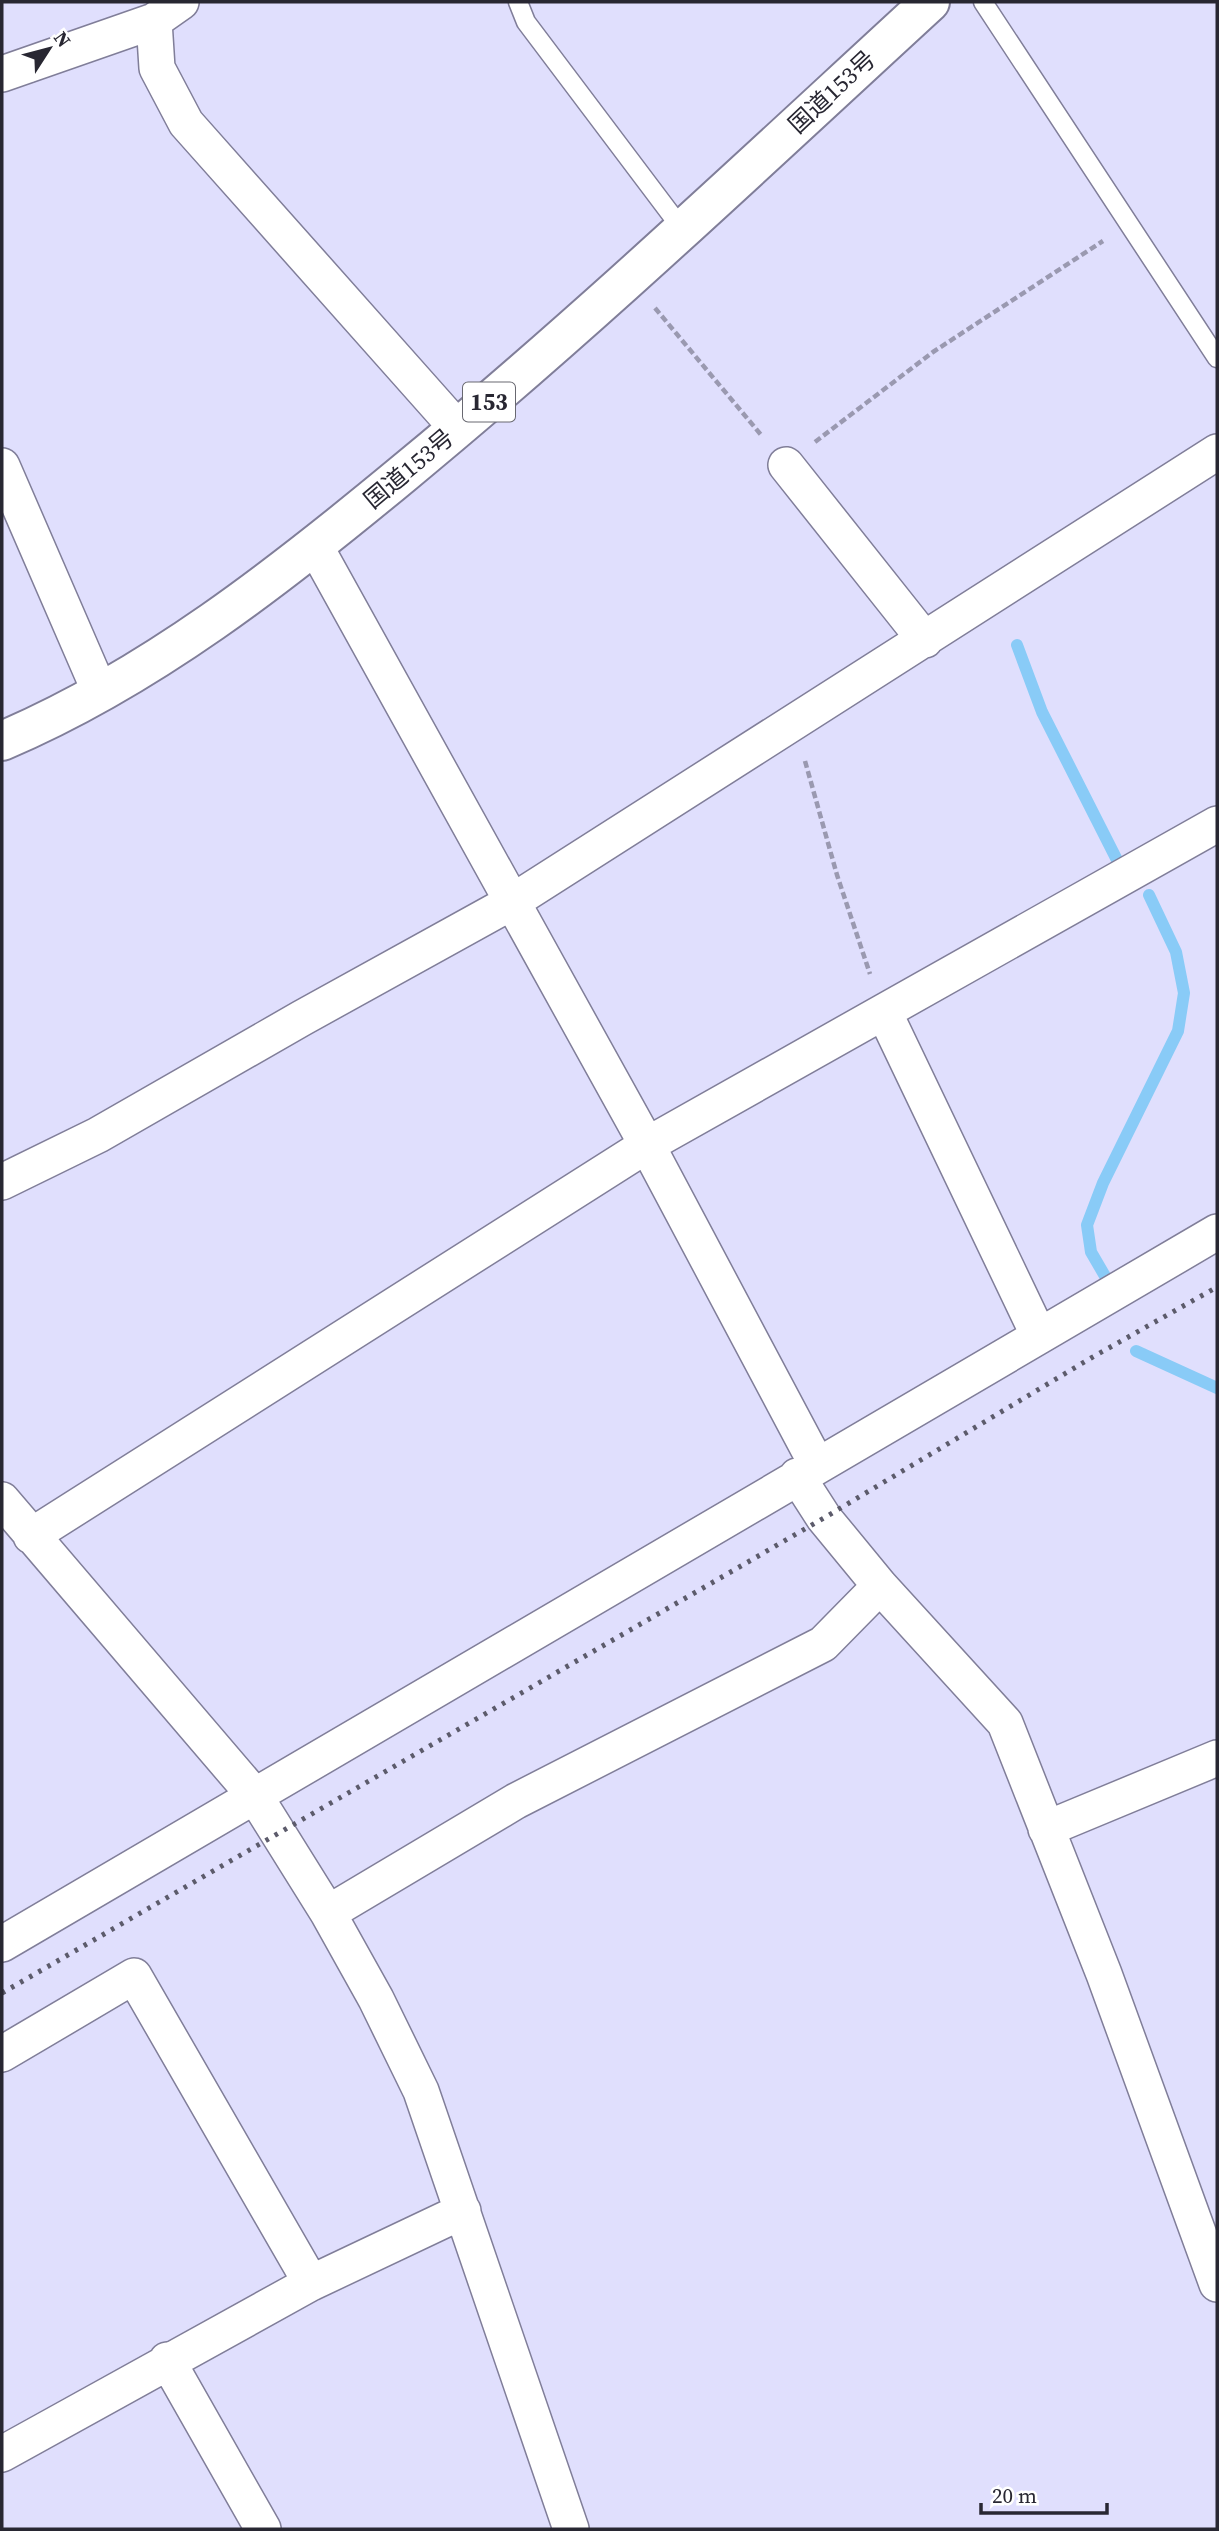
<svg xmlns="http://www.w3.org/2000/svg" width="1219" height="2531" font-family="'Source Serif 4','Noto Sans JP',serif">
	<rect width="100%" height="100%" fill="#e0dffd"/>
	<g fill="none" stroke-linecap="round" stroke-linejoin="round">
		<path stroke="#89cbf7" stroke-width="12" d="M1017,645L1042,712L1117,860
			M1109,1283L1091,1252L1087,1225L1103,1183L1178,1031L1184,993L1176,952L1149,895
			M1136,1351L1217,1388"/>
		<g stroke="#807e99" stroke-width="21">
			<path id="lane" d="M518,2L526,22L682,229
				M983,2L1217,358"/>
		</g>
		<g stroke="#807e99" stroke-width="38">
			<path id="street" d="M154,21L157,68L186,123L458,429
				M2,74L154,21L181,2
				M786,465L925,640
				M2,466L100,692
				M315,546L647,1145L817,1465
				M884,1012L1039,1336
				M2,1182L98,1135L302,1018L512,902L1217,452
				M797,1476L824,1518L880,1586L1005,1723L1104,1974L1217,2284
				M2,1500L255,1796L328,1913L376,1999L421,2091L571,2529
				M31,1536L647,1145L1217,824
				M1046,1829L1217,1758
				M328,1913L516,1801L823,1644L880,1586
				M2,1944L1217,1232
				M2,2054L134,1976L311,2283
				M167,2360L263,2529
				M2,2454L311,2283L463,2211"/>
		</g>
		<g stroke="#807e99" stroke-width="42">
			<path id="highway" d="M2,741C150,678 281,575 404,473C586,323 757,161 930,2"/>
		</g>
		<path stroke="#9a99b0" stroke-width="4.5" stroke-dasharray="7 3.5" stroke-linecap="butt" d="M655,308L762,436
			M815,442L933,352L1103,241
			M805,761L837,875L870,974"/>
		<use href="#lane" stroke="#fff" stroke-width="18"/>
		<use href="#street" stroke="#fff" stroke-width="35"/>
		<use href="#highway" stroke="#fff" stroke-width="38"/>
		<path stroke="#5c5b6b" stroke-width="5" stroke-dasharray="3.5 7" stroke-linecap="butt" d="M2,1993L824,1518L1091,1358L1217,1287"/>
	</g>
	<g text-anchor="middle" stroke-width="6" stroke-linejoin="round" paint-order="stroke">
		<rect fill="#fff" stroke="#686870" stroke-width="2" x="463" y="382.5" width="52" height="39" rx="5"/>
		<g font-size="23" font-weight="bold" fill="#282732">
			<text x="489" y="410">153</text>
		</g>
		<g font-size="24" fill="#282732" stroke="#fff">
			<text transform="translate(832 92) rotate(-43)" y="8">国道153号</text>
			<text transform="translate(409 469) rotate(-40)" y="8">国道153号</text>
		</g>
	</g>
	<rect width="1219" height="2531" fill="none" stroke="#282732" stroke-width="7"/>
	<g transform="translate(49 49) rotate(54)" stroke="#ffffff" stroke-width="5" paint-order="stroke">
	<path d="M0-5L12 26L0 18L-12 26Z" fill="#282732"/>
	<text y="-10" font-size="19" font-weight="bold" text-anchor="middle" fill="#282732">N</text>
	</g>
	<path d="M981 2503v10h126v-10" fill="none" stroke="#282732" stroke-width="3.5"/>
	<text x="992" y="2503" font-size="21" fill="#282732" stroke="#ffffff" stroke-width="5" paint-order="stroke">20 m</text>
</svg>
